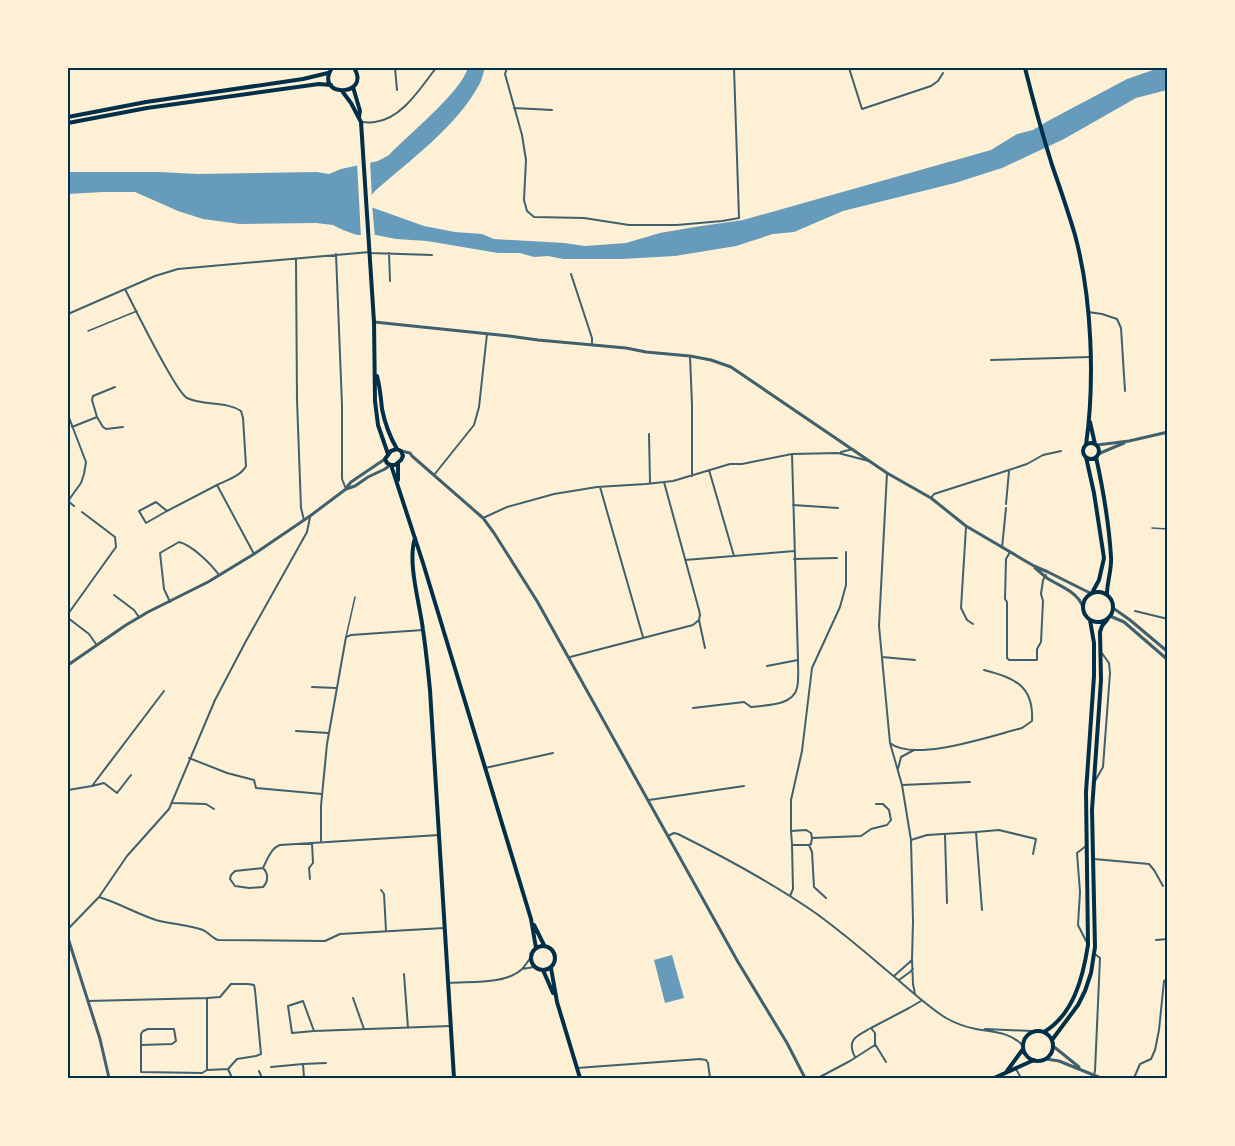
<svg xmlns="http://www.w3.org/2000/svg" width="1235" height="1146" font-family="Helvetica,sans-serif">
	<rect width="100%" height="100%" fill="#fdf0d5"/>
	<path fill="#669bbc" d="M468,68H485C483,73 482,80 479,85C457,126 409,161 375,191L367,200L368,206L424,226L455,232L482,234L494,239L564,243L585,246L626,243L660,233L695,227L743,220L991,150L1017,134L1033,130L1048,121L1127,79L1159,68H1167V90L1136,98L1064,139L1002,168L955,183L843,211L794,232L773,234L736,246L675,256L621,259H563L548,256L534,257L520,253H498L427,241L396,239L376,235H357L343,230L333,225L316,223L240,224L203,219L178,211L135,192H103L68,194V172H159L198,174L317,172L329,174L341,169L378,161L389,155C409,134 460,93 468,68Z
		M672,955L684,998L665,1003L654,960Z"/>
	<path fill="#fdf0d5" d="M370,160L372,199L370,201L372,204L375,238H361L357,162Z"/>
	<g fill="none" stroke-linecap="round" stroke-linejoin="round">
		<path stroke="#3f606c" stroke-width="1.5" d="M88,331L137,311
			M1152,528L1168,529
			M346,637L355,597"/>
		<path stroke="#3f606c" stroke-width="2" d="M395,68L397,90
			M507,68L505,74L522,135L526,160L524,200L527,211L534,217L584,218L629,225H677L722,221L739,218L734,68
			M849,68L862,109L931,86L938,81L943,73
			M514,108L552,110
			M361,122C365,122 371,123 375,122C402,119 421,87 436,68
			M370,253L432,255
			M389,253L390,281
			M336,254L342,405V479L346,489
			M296,259L297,400L301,508L304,520
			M571,274L592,338V345
			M125,289C133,305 176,392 187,398C204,406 226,401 241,411L243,418L246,466C241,476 227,480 217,485L254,554
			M1088,312L1102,314L1117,319L1121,328L1125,391
			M68,314L155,276L178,269L370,252
			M690,356L692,405V476
			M991,360L1090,357
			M68,415L86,462L84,474L81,483L68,501
			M97,417L103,427L106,429L123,427
			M72,427L97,417L92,400L93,396L115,387
			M649,434L650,482
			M841,452L853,449
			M709,470L734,556
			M887,473L879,626L890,743L902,785L911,840L913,921L912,960L913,984L915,994
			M434,475L474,425L479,407L487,334
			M664,482L699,610L700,615L699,620L705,648
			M600,487L643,637
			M931,498L934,494L1009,470L1027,464L1043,455L1061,451
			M68,501L74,506
			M1006,504L1009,471
			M793,505L838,508
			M167,511L146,523L139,511L156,502L167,511L217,485
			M483,518L507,507L554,494L597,487L646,484L673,481L730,464H742L792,454L838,453L869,461
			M966,527L961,608L967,620L973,624
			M1002,548L1006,508
			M1010,552L1006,559L1005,599L1007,602V658L1009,660H1037V649L1041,642L1043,601L1041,594L1043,580L1046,575
			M794,559L837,558
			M685,560L794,551
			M114,595L134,610L139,617
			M170,602L164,589L160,553L179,542C192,545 211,564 219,575
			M1135,611L1168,619
			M68,614L116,547L115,537L82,512
			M68,618L89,634L96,644
			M570,657L693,625L699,620
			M882,657L915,660
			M767,666L798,660
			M312,687L336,688
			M693,708L744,702L751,707C765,705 793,706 797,688C799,680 798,669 798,660L792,454
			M296,731L328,733
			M890,743C914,763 994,735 1022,728L1032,721C1034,685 1014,678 984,670
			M189,758L227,773L254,780L256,788L322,794
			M485,768L553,753
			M898,769L901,757L914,750
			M1095,781L1103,767L1110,673L1109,663L1101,652
			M902,785L970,782
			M92,786L104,783L117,793L131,775
			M68,790L92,786L164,691
			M649,800L744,786
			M173,803L206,804L214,809
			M791,831V800L802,751L812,668L840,607L846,585V552
			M976,832L982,910
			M945,835L947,903
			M668,836L674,833L678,834C726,858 773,883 817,914C840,931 863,950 885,969C905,985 924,1004 946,1018C955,1023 965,1027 976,1029C992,1032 1011,1032 1022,1045
			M911,840L927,835L976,832L999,830L1036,839L1033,854
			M321,842V806L327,744L346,637L351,635L423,630
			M792,844L791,831L806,830L811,833L812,838
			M809,845L811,844L812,838L861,836L871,829L887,825L891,820L889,810L883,804H876
			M1094,859L1149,864L1154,870L1163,886
			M263,868C269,874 268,882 263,887L249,888L235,886L230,879L231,875L235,871L263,868C267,860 271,848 280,845L439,835
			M310,879L309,868L313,863L312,843
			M381,890L384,894L386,931
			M790,896L793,889L792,845H809L812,852L814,887L826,898
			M99,897C119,903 137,914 156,920C171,924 188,925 203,930C208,932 212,938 218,940L325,941L340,934L444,928
			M68,929L99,897L127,856L169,809L215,700L246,641L307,532L310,517
			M1156,940L1168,939
			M1086,941L1078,925L1080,892L1077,853L1086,846
			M522,969L534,967
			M404,974L408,1028
			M894,976L912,960
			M899,980L910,972L913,969
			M448,983C470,981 505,985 522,969C525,966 528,961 531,957
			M207,998L220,997L231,984H248L254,985L255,990L261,1054L256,1056L237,1059L228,1069
			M353,998L364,1029
			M88,1001L207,998V1070L202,1073L141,1072V1034L143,1031L148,1029H174L176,1041L172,1044L141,1045
			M871,1028L909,1008L921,1001
			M985,1029L1032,1031
			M314,1031L292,1033L288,1006L303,1001L314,1031L450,1026
			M855,1057C846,1039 857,1036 871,1028L875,1033V1044L886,1062
			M271,1067L303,1064
			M577,1068L700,1059L706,1060L708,1063L710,1078
			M1016,1069L1021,1078
			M207,1070L228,1069L232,1078
			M259,1071L262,1078
			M1094,1075L1095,1071L1100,958L1095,954
			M304,1078L303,1064L326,1063
			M818,1078L850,1061L875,1045
			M1134,1078L1140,1064L1151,1059L1155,1050L1159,1030L1164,981L1168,978"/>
		<path stroke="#3f606c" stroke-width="3" d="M374,322L509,336L538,340L626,348L646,352L690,356L711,360L731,367L887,473L931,498L966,526L1034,566L1048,572L1090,593
			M1097,445L1129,441L1168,432
			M401,451L410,453L412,456L483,518L494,533L537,601L738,962L787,1043L805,1078
			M1098,454L1124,443
			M347,487L351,482L385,459
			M1035,568C1039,571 1043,575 1047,578C1059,586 1076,591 1082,605
			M1113,608L1130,620L1168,652
			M1110,616L1124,622L1168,660
			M68,665L126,625L148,612L208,582L254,554L310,516L346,489L355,486L368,477L385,469L390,465
			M68,938L100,1039L109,1078
			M1053,1046L1079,1067
			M1046,1059L1059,1061L1101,1078"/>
		<path stroke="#003049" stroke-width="4" d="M332,68C313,98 372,97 354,68
			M1025,68C1033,100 1042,133 1052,165C1060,188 1068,211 1075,235C1092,298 1095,381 1086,445
			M353,87L360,111L359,117
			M342,91L351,103L361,122L374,322L375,401L378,425L388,454
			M68,117L146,102L303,79L328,73
			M68,123L147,108L319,84L331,85
			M377,376C380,387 381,398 382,409C385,424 390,437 397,449
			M1090,422L1095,444
			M1083 451a8 8 0 1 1 16 0a8 8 0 1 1-16 0Z
			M1086,457L1094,493L1104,558L1099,580L1092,593
			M1096,457C1103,489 1109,524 1111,557C1112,569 1107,582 1107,594
			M398,464V480
			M391,465L423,563L531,919L536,948
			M391,465L387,463L385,459L391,451L397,449
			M391,465H395L401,460L403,456L401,451L397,449
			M415,538C407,563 420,604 423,630C426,650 428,670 430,690L454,1078
			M1083 607a15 15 0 1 1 30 0a15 15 0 1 1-30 0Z
			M534,925L544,945
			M531 958a12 12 0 1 1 24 0a12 12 0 1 1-24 0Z
			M551,968L557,1002L580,1078
			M543,970L553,993
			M1023 1046a15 15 0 1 1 30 0a15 15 0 1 1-30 0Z
			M1044,1032C1074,1014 1083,977 1088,945L1086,792L1094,676V643L1090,620
			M1052,1040L1078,1005L1085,991L1091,973L1095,947L1092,810L1101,680L1100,632L1102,626L1107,620
			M1007,1071L1023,1049
			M994,1078L1034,1060"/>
	</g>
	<rect width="1235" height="1146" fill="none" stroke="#fdf0d5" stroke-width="138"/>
	<rect x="69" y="69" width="1097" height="1008" fill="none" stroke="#003049" stroke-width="2"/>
</svg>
